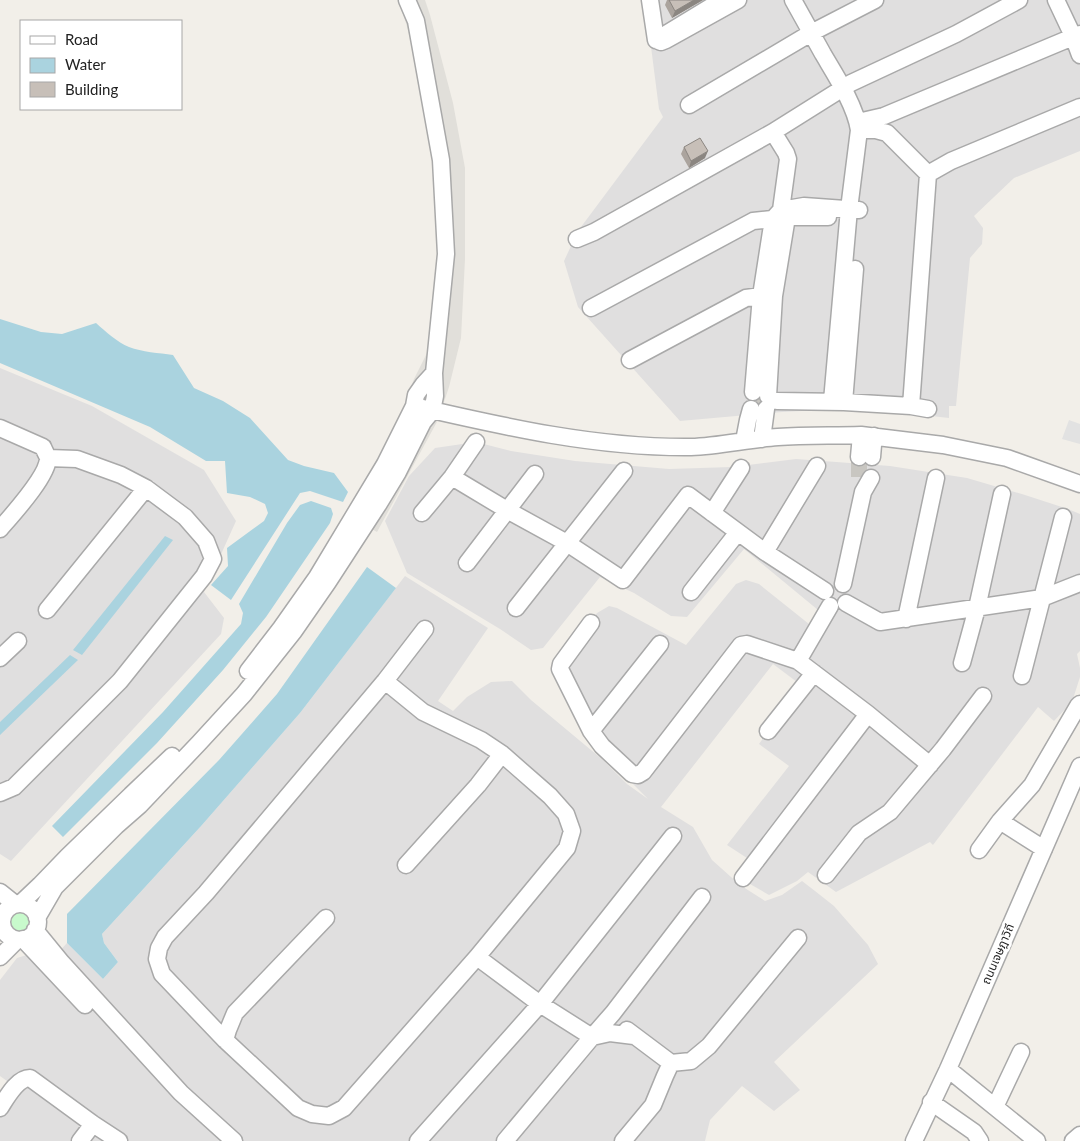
<svg xmlns="http://www.w3.org/2000/svg" width="1080" height="1141" font-family="Lato,'Noto Sans Thai',sans-serif">
	<rect width="100%" height="100%" fill="#f2efe9"/>
	<path fill="#e0dfdf" d="M645,0H1080V151L1014,178L974,216L983,228L982,244L970,258L956,406H949V418L859,408L782,412L680,421L578,307L564,261L578,231L663,117L659,109Z
		M0,368L92,406L204,470L236,521L204,592L224,618L221,634L11,861L0,854Z
		M476,442L511,451L575,461L669,469L732,467L796,459L890,466L967,478L1025,495L1068,509L1080,514V651L1077,654L1080,668V677L1072,702L1054,721L1038,707L933,845L930,842L836,892L808,872L797,881L769,895L736,876L750,860L727,845L789,766L759,744L801,685L773,664L661,807L693,827L712,860L740,885L765,901L782,895L802,881L815,891L834,906L868,945L878,964L774,1062L800,1090L774,1111L742,1086L710,1120L705,1141H0V1091L7,1081L0,1076V980L17,958L30,954L44,968L67,943L103,979L118,962L104,943L102,934L202,825L300,713L405,576L488,628L438,701L453,711L467,697L491,682L512,681L531,700L603,760L627,784L648,799L629,780L554,667L597,613L609,606L617,608L686,645L736,584L746,580L759,584L809,624L818,610L744,549L687,617L671,616L634,593L600,577L543,648L531,650L500,629L407,573L385,521L409,476L435,448Z"/>
	<path fill="#e1dfda" d="M398,0H425L430,15L453,103L465,168V259L461,338L449,387L438,420L377,532L350,517L386,455L414,379L436,335L440,259V171L429,108L406,23Z"/>
	<path fill="#c8facc" d="M29,905L36,909L30,932C14,936 5,922 15,908Z"/>
	<path fill="#e2e2e2" d="M1069,420L1080,424V444L1062,439Z"/>
	<path fill="#aad3df" d="M0,319L41,332L62,334L96,323C106,332 117,342 129,347C142,352 159,353 173,355L194,388L223,401L250,418L288,460L304,466L334,473L348,492L343,502L310,491L300,493L231,600L211,585L228,566L227,548L264,521L268,513L265,504L250,497L227,493L225,461H206L150,427L0,363Z
		M311,501L331,508L333,514L330,523L266,617L223,670L157,743L63,837L52,826L163,712L241,624L243,613L239,604L287,523L300,505Z
		M165,536L173,540L82,655L73,650Z
		M367,567L396,588L300,713L202,825L102,934L104,943L118,962L103,979L67,943V914L219,760L277,694Z
		M70,655L78,660L0,735V722Z"/>
	<g fill="none" stroke-linecap="round" stroke-linejoin="round">
		<path stroke="#c8c6c1" stroke-width="16" stroke-dasharray="16 8" stroke-linecap="butt" d="M752,401H777
			M859,477V457"/>
		<g stroke="#a9a9a9" stroke-width="19">
			<path id="minor" d="M650,0L656,40
				M722,0L656,40L661,42L666,40L738,0
				M793,0C803,18 813,36 823,54C836,76 855,105 859,130L849,209L832,401
				M1056,0L1073,36L1080,55
				M689,105L811,33L875,0
				M858,122L884,116L1080,34
				M773,132L786,153L788,159L781,210L787,217
				M928,174L951,161L1080,107
				M577,239L594,232L773,132L851,83L956,34L1019,0
				M591,308L753,221L782,218
				M630,360L746,298L761,296H770
				M753,392L761,296L773,219L781,210L804,206L859,210
				M768,396L774,296L787,217H828
				M777,401L844,402L911,406L928,174L887,133L876,130H859
				M844,402L855,269
				M414,406C505,427 597,448 691,447C720,446 749,439 778,437C806,435 834,436 861,435L943,445L1007,458L1080,484
				M911,406L928,409
				M0,428L43,447C44,450 47,455 48,458C48,476 12,515 0,529
				M762,439L766,409
				M744,441L748,420L751,409
				M859,457L861,435
				M872,457L873,445L874,436
				M452,477L507,510L567,543L623,580L688,495L765,552L825,591
				M422,513L452,477L476,442
				M712,513L741,468
				M765,552L817,466
				M467,563L535,474
				M843,584L863,492L871,478
				M691,592L738,532
				M846,603L880,622L1042,598L1080,583
				M516,608L624,471
				M47,610L146,488
				M906,619L936,478
				M591,623L561,664L560,669L591,731L602,746L632,774L638,775L643,772L741,645L747,644L798,661L830,606
				M0,658L18,641
				M798,661L868,714L930,765
				M962,663L977,608L1002,494
				M248,671L281,628L317,577L385,464L414,406L416,395L423,385L434,373
				M1022,676L1063,517
				M385,681L423,712L481,740L502,754L550,796L566,814L572,831L567,848L477,957L344,1108L329,1116L312,1114L298,1108L225,1040L162,974L157,959L159,948L165,937L206,893L385,681L425,629
				M591,731L660,644
				M768,731L814,673
				M0,793L14,787L120,681L204,576L213,559L206,541L185,517L146,488L121,475L77,459L48,458
				M131,795L172,756
				M1000,821L1032,785L1078,706L1080,704
				M979,850L1000,821L1044,849
				M406,865L478,785L502,754
				M826,875L859,833L890,812L943,749L983,696
				M743,878L868,714
				M0,892L15,904
				M21,903L40,885L67,857L131,795L138,797L140,800
				M2 922a18 18 0 1 1 36 0a18 18 0 1 1-36 0Z
				M37,918L55,887L116,826L140,805L199,743L244,694L294,631L328,582L378,505L398,472L423,422L432,411L435,396L434,373L446,254L441,160L416,21L407,0
				M35,930L62,963L181,1093L234,1141
				M23,939L85,1005
				M0,957L17,940
				M477,957L540,1004L592,1037L613,1013L702,897
				M627,1030L671,1063
				M225,1040L228,1030L235,1013L326,918
				M948,1069L1037,1141
				M931,1102L974,1132L980,1141
				M995,1107L1021,1052
				M0,1108C7,1097 17,1078 30,1078L93,1124L119,1141
				M80,1141L93,1124
				M418,1141L540,1004L673,836
				M505,1141L592,1037L610,1033L634,1036
				M623,1141L653,1105L665,1076L671,1063L691,1061L709,1046L798,938
				M914,1141L948,1069L1080,766
				M1073,1141L1080,1135"/>
		</g>
		<use href="#minor" stroke="#fff" stroke-width="16"/>
	</g>
	<path fill="#aba49e" d="M667,0H703L672,18L665,5Z
		M684,147L705,158L689,168L681,154Z"/>
	<path fill="#8b8681" d="M694,0H703L672,18L675,11Z
		M708,151L705,158L689,168L691,161Z"/>
	<path fill="#c7bfb8" stroke="#8b8681" d="M669,0H694L675,11Z
		M700,138L708,151L691,161L684,147Z"/>
	<g text-anchor="middle" stroke-width="5" stroke-linejoin="round" paint-order="stroke">
		<g font-size="12" fill="#222" stroke="#fff">
			<text transform="translate(998 954) rotate(-67)" y="4">ถนนเจษฎาวิถี</text>
		</g>
	</g>
	<rect x="20" y="20" width="162" height="90" fill="#ffffff" stroke="#a7a7a7"/>
	<rect x="30" y="36" width="25" height="8" fill="#ffffff" stroke="#a7a7a7"/>
	<text x="65" y="45" font-size="15" fill="#222222">Road</text>
	<rect x="30" y="58" width="25" height="15" fill="#aad3df" stroke="#a7a7a7"/>
	<text x="65" y="70" font-size="15" fill="#222222">Water</text>
	<rect x="30" y="82" width="25" height="15" fill="#c7bfb8" stroke="#a7a7a7"/>
	<text x="65" y="95" font-size="15" fill="#222222">Building</text>
</svg>
